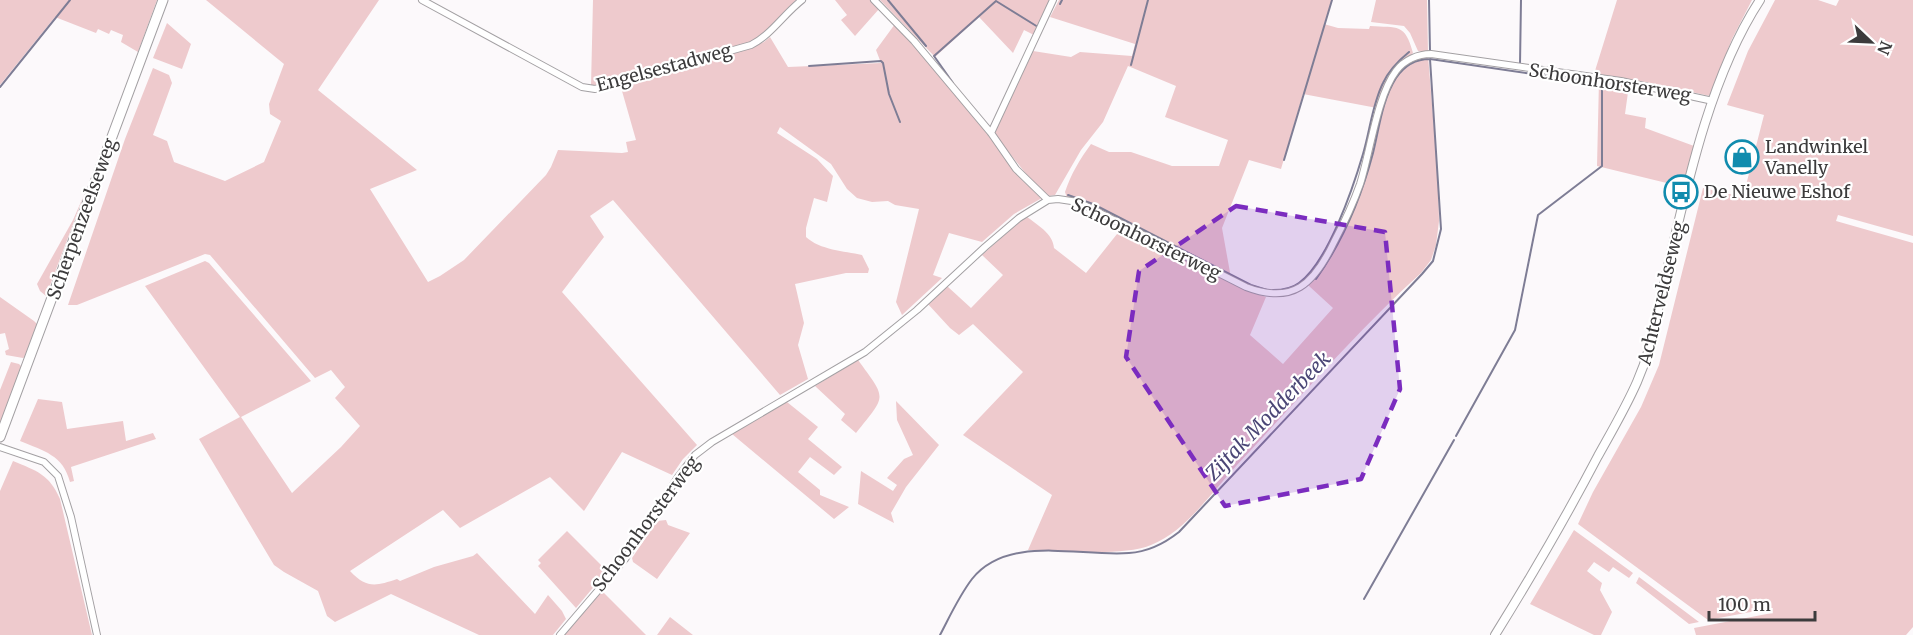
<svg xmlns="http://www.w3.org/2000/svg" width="1913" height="635" font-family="Merriweather,serif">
	<rect width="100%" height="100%" fill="#fcf9fb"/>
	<path fill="#eecacd" d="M0,0H157L138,52L121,42L123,35L111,30L109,34L98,29L96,33L55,17L0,85Z
		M206,0H379L318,90L417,170L370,189L428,282L440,276L464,260L546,175L551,167L558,150L622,153L628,152L626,142L636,140L620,84L752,47L764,42L770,37L788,67L881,63L876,50L895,24L909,37L984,129L1022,180L1042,198L1014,214L982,242L949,233L933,275L942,278L902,315L896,302L919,209L895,205L888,201L872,202L857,198L847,189L831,164L780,127L777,133L817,159L833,176L827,202L814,198L806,228V237C820,250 844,251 862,255L869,269L868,273H846L795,284L804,323L798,345L808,379L780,395L613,200L590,216L604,237L562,292L697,445L683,459L672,475L622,452L584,511L550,477L460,528L443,510L350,571C367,589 376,586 397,579L400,581L434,567L473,556L477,553L535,614L548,595L562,611L566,619L553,635H479L391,594L335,622L327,616L318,591L284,572L274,565L199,439L240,417L145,286L205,261L209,263L311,381L241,417L292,493L341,447L360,426L335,398L345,387L331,370L315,378L210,255L205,254L77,305H68L125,139L153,68L169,75L172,83L153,135L167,141L174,162L225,181L264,162L281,121L270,114L269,104L284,64Z
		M593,0H796C782,13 770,29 755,41L595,86H591Z
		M835,0H871L879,9L855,36L841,20L847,15Z
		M880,0H1052L1034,35L1024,30L1013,53L979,17L935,57Z
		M1059,0H1332L1324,24L1338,28L1369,29L1370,26C1398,28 1405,23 1413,53L1406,60L1377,108L1303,94L1281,169L1249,160L1222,228L1231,278L1067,198L1065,192C1071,174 1080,159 1091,144L1109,152H1131L1172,166H1219L1228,140L1165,117L1176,86L1128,66L1103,122L1081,150L1055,195L1049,196L1035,185L994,134L1033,51L1071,57L1080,52L1132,56L1135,44L1050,17Z
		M1376,0H1427L1428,52L1418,51L1410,33L1404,26L1371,22Z
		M1617,0H1752L1732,39L1710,96L1646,82L1594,74Z
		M1775,0H1818L1836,6L1839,0H1913V236L1838,215L1836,221L1913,243V627L1906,635H1696L1694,628L1772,613V608L1708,620L1578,524L1593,492L1641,407L1659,365L1703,188L1743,197L1764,115L1727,105L1748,51Z
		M167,23L191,44L182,69L153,58Z
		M1428,56L1438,176L1439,221L1436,245L1431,260L1421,273C1356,332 1297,401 1237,465C1212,492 1185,532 1151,545C1122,557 1062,550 1028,550L1052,495L963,435L1023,372L973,324L959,335L950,328L927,303L947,286L971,308L1003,275L982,255L1026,216C1037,225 1053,233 1054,248L1086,273L1121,229L1137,234L1250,291L1266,297L1250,335L1283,364L1333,308L1309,286V285L1317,274L1349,218L1389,86C1401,68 1407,62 1428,56Z
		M1599,80L1629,85L1625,114L1646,118L1645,128L1694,146L1683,187L1597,166Z
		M84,195L46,296L40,291L37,284L73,220Z
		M0,297L34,321L38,325L27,356L23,358L6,355L5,351L9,349L5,333L0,334Z
		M858,360C887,400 887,394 856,433L841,420L845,414L815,386Z
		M11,362L19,364L22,367L0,426V390Z
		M38,399L62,402L67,429L123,421L126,441L153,433L156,439L71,467L74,481L70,482C63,455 44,451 20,441Z
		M896,401L939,445L906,487L891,513L894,523L858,504L861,471L893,491L897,485L887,478L904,459L913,455L897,420Z
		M787,402L818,427L808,439L842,467L834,475L810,457L798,472L820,490V495L849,507L834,519L732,434Z
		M13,461C37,471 49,474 60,499L92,635H0V491Z
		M666,520L668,525L690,533L657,579L633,562L632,558L657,521Z
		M1574,530L1633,573L1629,578L1613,567L1609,572L1594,562L1587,571L1602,583L1600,590L1612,612L1601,635H1594L1530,604Z
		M567,531L607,571L576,608L538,566L541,563L538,560Z
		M1639,577L1699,622L1689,624L1636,583Z
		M601,590L646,635H562Z
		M670,617L693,635H657Z"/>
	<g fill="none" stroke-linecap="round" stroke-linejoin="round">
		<path stroke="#7e7d95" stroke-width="2" d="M888,0L926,46
			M1429,0L1430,50
			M1060,4L1062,0
			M1520,64L1521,0
			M1131,65L1148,0
			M809,66L881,61L883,63L889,94L900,122
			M953,83L934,56L996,1L1038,27
			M0,87L70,0
			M1284,160L1332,0
			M1068,195L1093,204L1251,285L1267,290
			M1316,279C1343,241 1361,198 1373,153C1379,129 1382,100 1396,78C1404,66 1415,59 1430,59L1602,84V166L1538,215L1515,330L1456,436
			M1273,290C1282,290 1291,289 1299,283C1328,262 1353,188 1363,154C1370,131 1372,105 1383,83C1389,70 1398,61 1409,52
			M1364,599L1454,440
			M940,635C950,616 959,596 972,579C1008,534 1079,557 1129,553C1147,552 1165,543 1179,532L1422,274L1433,261L1441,229L1430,59"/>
		<g stroke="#a3a0a3" stroke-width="8">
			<path id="street" d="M422,0L582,87L595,89L751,45C771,35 784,14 802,0
				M874,0L914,41L991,133L1016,169L1048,200
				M991,133L1053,0
				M0,447L44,462L58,476L71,517L97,635
				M560,635L625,559L678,477L695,455L712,442L865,352L917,310L985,247L1019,218L1048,200L1058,199L1078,202L1246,287C1293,305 1314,284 1334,242C1344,223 1353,204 1360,184C1370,153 1377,96 1396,71C1404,60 1418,54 1431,54L1621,81L1713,101"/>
		</g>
		<g stroke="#a3a0a3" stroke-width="10">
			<path id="secondary" d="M1495,635C1531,577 1566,517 1598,456C1624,409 1648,371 1656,317C1681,216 1703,87 1760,0"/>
		</g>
		<g stroke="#a3a0a3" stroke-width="11">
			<path id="primary" d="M0,437L163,0"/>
		</g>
		<use href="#street" stroke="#fff" stroke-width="6"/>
		<use href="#secondary" stroke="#fff" stroke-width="8"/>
		<use href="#primary" stroke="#fff" stroke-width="9"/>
	</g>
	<path fill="#7b2cbf" fill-opacity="0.2" stroke="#7b2cbf" stroke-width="4.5" stroke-dasharray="12 8" stroke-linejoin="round" d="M1236,206L1385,232L1400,389L1361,479L1225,506L1126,357L1139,271Z"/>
	<defs>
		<g id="shop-ring" transform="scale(1.725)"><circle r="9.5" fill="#fff" stroke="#118cae" stroke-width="1.5"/><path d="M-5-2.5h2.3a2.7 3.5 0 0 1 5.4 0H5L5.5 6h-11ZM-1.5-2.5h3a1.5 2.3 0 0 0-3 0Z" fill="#118cae"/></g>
		<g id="bus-ring" transform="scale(1.725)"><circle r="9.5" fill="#fff" stroke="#118cae" stroke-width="1.5"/><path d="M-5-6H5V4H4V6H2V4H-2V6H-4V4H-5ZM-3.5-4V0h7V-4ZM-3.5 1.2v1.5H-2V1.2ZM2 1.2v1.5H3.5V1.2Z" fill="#118cae"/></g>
	</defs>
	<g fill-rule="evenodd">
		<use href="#shop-ring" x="1742" y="157"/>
		<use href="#bus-ring" x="1681" y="192"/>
	</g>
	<g text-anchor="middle" stroke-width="4.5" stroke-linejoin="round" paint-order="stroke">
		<g font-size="18" fill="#3c3b3c" stroke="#fff">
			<text transform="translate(664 68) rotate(-15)" y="6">Engelsestadweg</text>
			<text transform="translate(1610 83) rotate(9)" y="6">Schoonhorsterweg</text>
			<text transform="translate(82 219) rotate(-70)" y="6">Scherpenzeelseweg</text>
			<text transform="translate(1146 239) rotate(26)" y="6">Schoonhorsterweg</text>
			<text transform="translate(1662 293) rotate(-76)" y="6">Achterveldseweg</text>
			<text transform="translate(646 524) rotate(-53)" y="6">Schoonhorsterweg</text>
		</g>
		<g font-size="18" fill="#3c3b3c" stroke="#fff" text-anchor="start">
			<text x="1765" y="153">Landwinkel<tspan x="1765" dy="21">Vanelly</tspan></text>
			<text x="1704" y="198">De Nieuwe Eshof</text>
		</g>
		<g font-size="20" font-style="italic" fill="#4b4676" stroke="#fff">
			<text transform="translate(1268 416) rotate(-46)" y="7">Zijtak Modderbeek</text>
		</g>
	</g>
	<g transform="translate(1871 42) rotate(113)" stroke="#ffffff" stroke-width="4.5" paint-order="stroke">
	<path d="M0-4.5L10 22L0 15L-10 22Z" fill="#3c3b3c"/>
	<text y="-9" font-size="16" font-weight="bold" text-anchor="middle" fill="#3c3b3c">N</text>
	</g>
	<path d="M1709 611v9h106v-9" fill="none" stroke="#3c3b3c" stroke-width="3"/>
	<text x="1718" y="611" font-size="18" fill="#3c3b3c" stroke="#ffffff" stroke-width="4.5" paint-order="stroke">100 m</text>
</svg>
